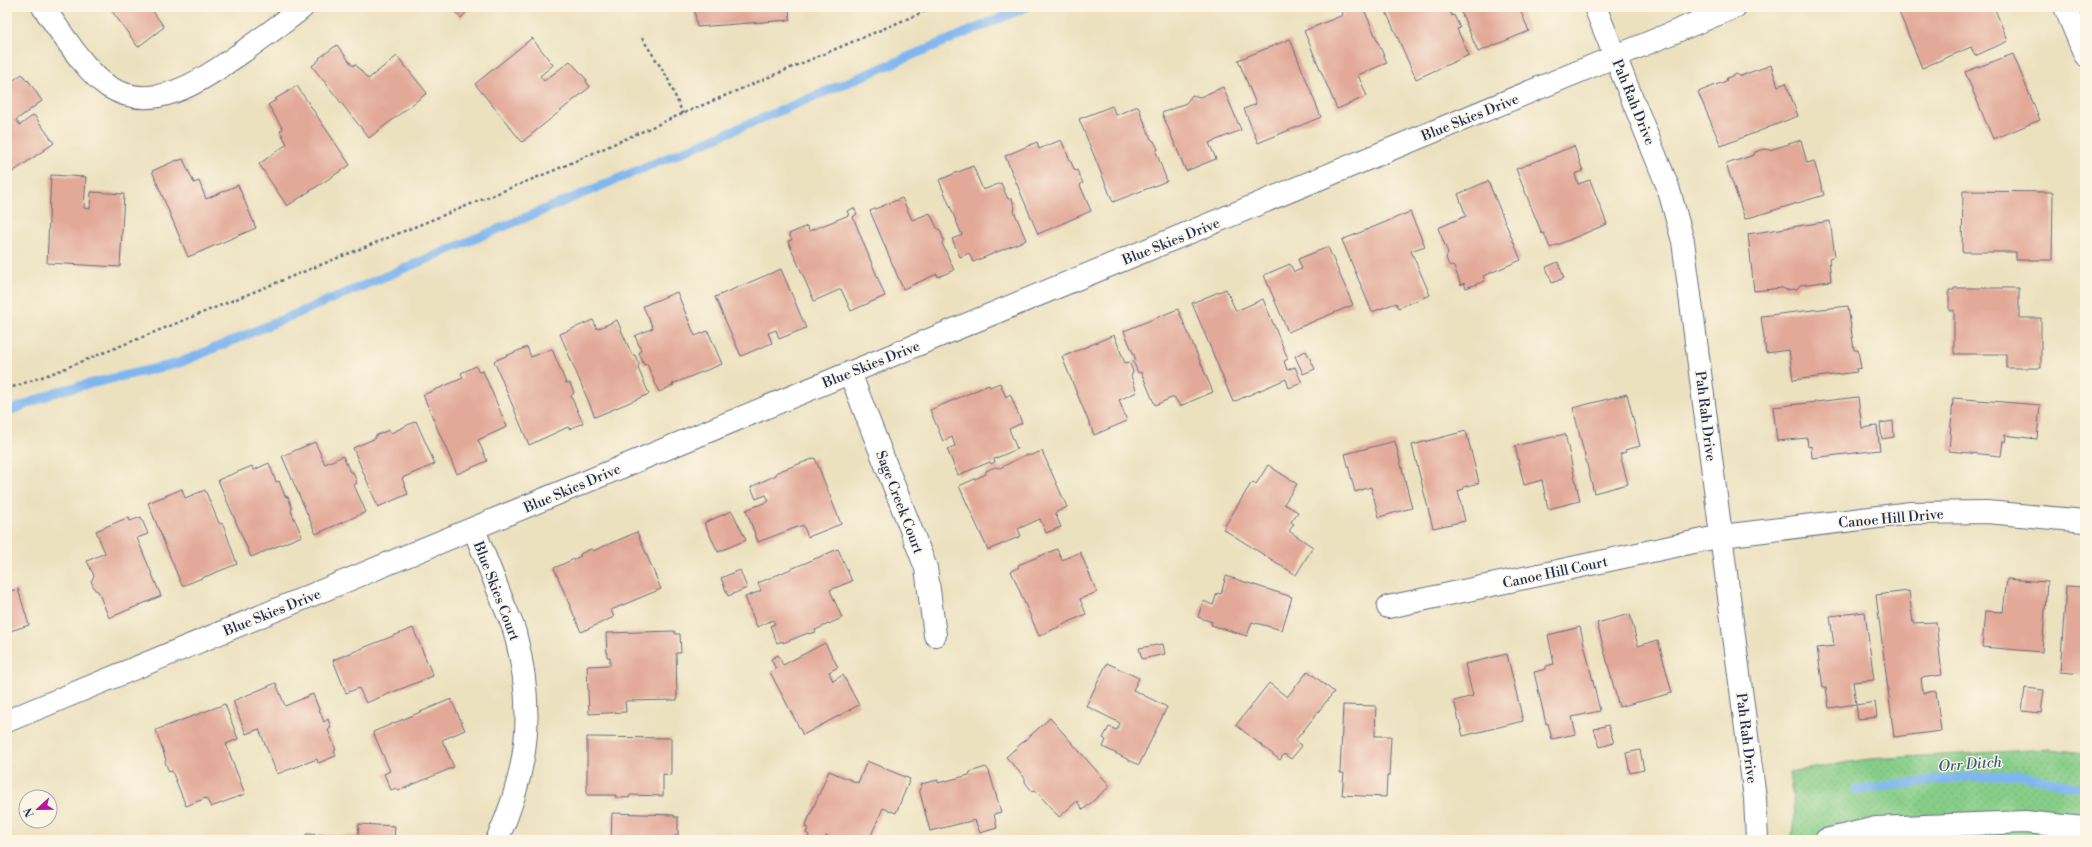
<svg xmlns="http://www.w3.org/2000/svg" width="2092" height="847" font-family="'Libre Bodoni',serif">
	<defs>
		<pattern id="grass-dots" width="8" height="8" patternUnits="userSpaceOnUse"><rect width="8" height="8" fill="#87ce89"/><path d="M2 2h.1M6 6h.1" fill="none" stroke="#74b179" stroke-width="1.8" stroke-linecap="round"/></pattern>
	</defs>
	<rect width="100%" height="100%" fill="#fcf5e5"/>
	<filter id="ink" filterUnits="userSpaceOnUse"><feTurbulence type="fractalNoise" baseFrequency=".025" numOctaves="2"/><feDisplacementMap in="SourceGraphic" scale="8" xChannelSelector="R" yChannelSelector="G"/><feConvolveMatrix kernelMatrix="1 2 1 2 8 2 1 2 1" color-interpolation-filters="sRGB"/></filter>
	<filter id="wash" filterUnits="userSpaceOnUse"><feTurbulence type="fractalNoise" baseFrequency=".012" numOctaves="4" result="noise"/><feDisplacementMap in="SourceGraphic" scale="16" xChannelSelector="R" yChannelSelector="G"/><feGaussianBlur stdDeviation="0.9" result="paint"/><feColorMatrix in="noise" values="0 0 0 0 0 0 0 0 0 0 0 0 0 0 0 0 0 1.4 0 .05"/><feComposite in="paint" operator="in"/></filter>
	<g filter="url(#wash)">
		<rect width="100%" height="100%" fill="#ece1bf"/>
		<path fill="url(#grass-dots)" stroke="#517e74" d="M2050,749L2085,753V840H1791L1795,815L1789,772L1869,759Z"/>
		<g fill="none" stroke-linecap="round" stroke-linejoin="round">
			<path stroke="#80b6ef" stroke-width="9" d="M7,412L59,391L179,363L1027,7
				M1856,790L1943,779L2017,774L2085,789"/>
		</g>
		<g id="blocks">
			<path fill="#e2a898" d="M109,7H150L164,27L138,47Z
				M449,7H471L461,18Z
				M694,7H789L790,20L697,27Z
				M1347,7H1363L1387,63L1358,75L1367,96L1337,109L1304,31L1343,15L1341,9Z
				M1384,7H1448L1452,16L1454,15L1460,28L1457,29L1469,55L1416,79Z
				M1459,7H1519L1529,31L1478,52Z
				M1911,7H1994L2008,41L1975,56L1971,47L1922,68L1899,12Z
				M532,38L553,65L540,76L544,81L570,61L587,80L586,81L590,87L522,142L475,84Z
				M1290,39L1321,117L1258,143L1244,109L1256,104L1238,60Z
				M337,45L353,66L355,64L368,79L397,56L427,93L369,138L312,66L320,59L319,58Z
				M2013,54L2040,120L1993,139L1965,72Z
				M1771,65L1778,86L1786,83L1798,116L1721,146L1698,92L1726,81L1727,78L1736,74L1740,76Z
				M22,74L27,81L28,80L42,101L16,120L20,125L34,115L54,143L7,176V85Z
				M297,86L350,165L287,206L259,164L287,144L280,131L283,129L268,105L276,100L275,99Z
				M1223,87L1241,130L1209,143L1216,159L1186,171L1162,113L1186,103L1192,95L1200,97Z
				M1112,106L1116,115L1138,106L1151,139L1154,141L1158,149L1156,152L1167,181L1113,202L1079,119Z
				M1061,140L1075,171L1077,170L1083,183L1080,185L1091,211L1038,234L1005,156L1037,142L1039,149Z
				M1801,140L1807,163L1814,161L1824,195L1745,219L1726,164L1754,155L1755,152L1765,149L1770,150Z
				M1574,146L1583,171L1575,174L1578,184L1590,180L1607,224L1550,248L1544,233L1542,234L1516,169Z
				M183,159L194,183L199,181L206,199L238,185L256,228L188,257L152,171L177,160V161Z
				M973,166L983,190L1001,183L1008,199H1012L1015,208L1014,211L1026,240L973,262L969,253L960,257L952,239L962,235L939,180Z
				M51,175L86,177L84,208L90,209L91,192L124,194L120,267L47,263Z
				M1488,181L1521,260L1483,276L1485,281L1466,288L1464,283L1461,285L1454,267L1449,265L1446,258L1448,253L1438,228L1466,216L1458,194Z
				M1963,191L2053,192L2052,260H2016V252H1962Z
				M902,198L912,220L930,213L937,228L940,230L944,240L942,243L954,270L938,277L937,274L903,289L870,211Z
				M854,208L857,214L853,217L885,296L851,311L841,289L814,301L788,241L792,240L789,234L807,226L809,231L849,215L847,211Z
				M1410,212L1425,246L1411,251L1430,295L1398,308L1396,303L1372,312L1342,240Z
				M1830,221L1835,256L1829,258L1831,281L1800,285L1797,289L1787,290L1782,288L1754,291L1748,234Z
				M1328,247L1353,305L1288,332L1264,275L1290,264L1294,272L1302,269L1298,259Z
				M1558,262L1564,278L1552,283L1546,267Z
				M781,269L806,328L779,339L776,330L768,333L772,343L741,356L715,297Z
				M1954,288H2019V318H2041V368H2006V354H1954V310H1949V290H1954Z
				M1226,289L1236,311L1263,299L1288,359L1284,361L1287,370L1295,367L1302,383L1289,388L1286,379L1233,402L1192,303Z
				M677,292L695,336L708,331L722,364L672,384L674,385L659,392L647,364L644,365L639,353L641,350L635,336L653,328L643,306Z
				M1848,306L1854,350H1858L1861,368L1856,369L1857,372L1793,380L1789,350L1766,353L1761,316Z
				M1178,309L1213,392L1180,406L1174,397L1155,405L1141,372L1138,373L1133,361L1136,360L1124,331Z
				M593,320L597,329L617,320L632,355H635L639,364L638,368L649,394L595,417L560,334Z
				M1114,335L1125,363L1129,362L1133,372L1131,376L1137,392L1119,400L1127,421L1094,435L1062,357Z
				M527,347L531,357L552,349L566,383H570L574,393L571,396L583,423L569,429L568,427L529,445L494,361Z
				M1306,351L1315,369L1303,374L1295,356Z
				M476,366L479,372L483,371L507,427L478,440L487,461L457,474L423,395L463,378L461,373Z
				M1000,383L1006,397L1010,394L1022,423L1009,429L1017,449L994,459L995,462L991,464L990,462L958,475L947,449L955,446L952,437L943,441L930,410L989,385L990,387Z
				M1627,394L1640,446L1625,450L1626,452L1620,454L1628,484L1594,493L1573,408Z
				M1858,397L1862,428L1877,426L1880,450L1812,458L1811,446L1808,447L1807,438L1777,441L1773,407Z
				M1953,398L2040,405L2037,439L2004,435L2006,438L2005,442L2003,441L2001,456L1949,451Z
				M416,421L435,464L402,478L408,494L378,507L353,448L376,438L375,436L389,430L391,433Z
				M1893,421L1894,437L1882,439L1880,423Z
				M1466,431L1479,483L1463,487L1464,489L1458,491L1465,521L1433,528L1412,445Z
				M1565,434L1580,501L1548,509L1542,480L1524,485L1515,446Z
				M1395,441L1412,508L1379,517L1371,487L1355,492L1345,454Z
				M315,442L325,464L343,456L350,472H353L357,483L354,485L366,512L316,534L282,456Z
				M1042,451L1067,507L1055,513L1061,527L1046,533L1040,519L1018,529L1021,536L988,550L959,486L986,474V471L995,467L1000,468L1025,455H1031Z
				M815,458L841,524L808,537L803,525L758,542L746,510L769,501L766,495L756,499L751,487L776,475L777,472Z
				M269,463L276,482L279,481L285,496L288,497L292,508L291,511L302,536L251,557L218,480L252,466L254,470Z
				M1268,465L1297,484L1284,504L1298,512L1291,522L1294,524L1289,531L1313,547L1296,575L1223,529L1250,485L1253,482L1256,484Z
				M182,489L185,498L205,490L219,523L223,524L237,564L182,586L148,503Z
				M732,511L746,540L718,552L704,523Z
				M129,517L130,521L141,517L148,534L137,538L161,596L109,618L98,591L95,590L91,581L94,576L87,561L105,553L96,531Z
				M637,532L661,589L611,610L614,617L581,632L554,568L581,556L580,554L591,549L593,551Z
				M838,549L852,581L830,590L842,618L815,630L816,632L809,634L808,633L783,643V641L777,643L770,626L775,624L773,620L757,627L745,597L761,591L758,583Z
				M1057,549L1062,560L1080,552L1097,592L1080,599L1086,614L1039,636L1011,571L1019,567L1018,565Z
				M740,570L747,588L728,596L721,578Z
				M1226,576L1292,597L1282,630L1252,622L1247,636L1211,625L1212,622L1198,617L1203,601L1213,605L1217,593L1221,594Z
				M2007,579L2047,582L2042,652L1982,647L1985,611L2003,612Z
				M2066,586L2085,587V674L2060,672Z
				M18,589L29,625L7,632V592Z
				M1909,591L1913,623L1936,622L1942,675L1921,678L1923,693L1936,691L1941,731L1894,737L1876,595Z
				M1865,612L1874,680L1853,682L1856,704L1829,708L1826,687H1823L1817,648L1834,646L1830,616Z
				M1630,614L1638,646L1658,640L1672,693L1619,707L1597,623Z
				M1580,627L1600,711L1572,717L1576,734L1552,739L1548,723L1546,724L1534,672L1546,669V666L1554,664L1548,635Z
				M413,628L433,676L366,703L359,688L346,693L333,660Z
				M675,631V634H680L681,653H676L677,700L625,701L626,712L589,714L587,666L610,665V657H607L606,633Z
				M825,643L838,667L829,672L833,681L843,675L859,705L803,735L770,672L776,669L771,659L778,655L783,665Z
				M1163,644L1165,654L1142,659L1139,648Z
				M1507,654L1523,721L1463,736L1454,701L1473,696L1465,664Z
				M1107,663L1139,678L1133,690L1167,707L1139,765L1103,747L1106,740L1103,738L1109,727L1117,730L1120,723L1086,706Z
				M1308,671L1334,692L1295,741L1302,746L1291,759L1284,754L1280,760L1236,725L1269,683L1287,697Z
				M276,683L285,706L313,694L324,722L328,719L331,728L328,730L336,750L334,751L336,756L318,763L317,759L277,774L259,729L246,734L233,701Z
				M2025,688L2044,690L2041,713L2022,711Z
				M451,699L465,730L442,740L454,767L398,791L396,788L391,790L384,774L390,771L373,732Z
				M1875,702L1877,717L1858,719L1856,705Z
				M225,704L238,739L226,744L245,794L211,807L206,798L186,806L172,771L169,772L165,762L166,760L156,730Z
				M1343,705L1376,706L1375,736H1391L1389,776H1387L1386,797L1342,795L1344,773H1340Z
				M1050,718L1110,786L1083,810L1077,801L1059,817L1035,790L1032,791L1025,782V778L1006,757Z
				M1608,725L1614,743L1600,747L1594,729Z
				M587,737L671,738V775L663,774V796L630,795L629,798L615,797L616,795H587Z
				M1640,750L1644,770L1630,773L1626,753Z
				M867,761L910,779L896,813L883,808L869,840H834L826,836L824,840H807L809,835L806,833L808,828L805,827L829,771L858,783Z
				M986,767L989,771L1001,812L994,814L997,828L980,833L975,820L930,831L919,789L922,787L921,784L938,780V783L969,775L970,772Z
				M612,813L674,815V817H678V836H674V840H611Z
				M359,824L395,826L394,840H306V834L358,836Z"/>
		</g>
	</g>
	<g filter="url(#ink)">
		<use href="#blocks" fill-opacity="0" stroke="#646d80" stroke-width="1"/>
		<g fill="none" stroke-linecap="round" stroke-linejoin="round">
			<g stroke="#646d80" stroke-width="24">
				<path id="minor" d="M43,7C60,30 85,72 109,87C156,116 206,77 244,51C264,36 284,23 303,7
					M1595,7L1668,187L1683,241L1755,798L1757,840
					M2065,7L2085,55
					M850,373L926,568L935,635
					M474,529C483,553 493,576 502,600C506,611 512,622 515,633C535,708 529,770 497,840
					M1388,607L1722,536L1911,513L1987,512L2085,521
					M7,721L1735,7
					M1826,840L1876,828L2025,822L2085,828"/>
			</g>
			<path stroke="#646d80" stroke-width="2.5" stroke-dasharray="3 3" stroke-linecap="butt" d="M642,38L667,77L683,114
				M7,389L56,372L555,170L677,116L935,7"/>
			<use href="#minor" stroke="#fff" stroke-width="22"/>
		</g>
	</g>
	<g text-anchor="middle" stroke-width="3" stroke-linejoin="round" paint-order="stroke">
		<g font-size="14" fill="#1b2f5e" stroke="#fcf5e5">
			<text transform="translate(1634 102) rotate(68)" y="5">Pah Rah Drive</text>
			<text transform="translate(1470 117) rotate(-22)" y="5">Blue Skies Drive</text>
			<text transform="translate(1171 241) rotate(-22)" y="5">Blue Skies Drive</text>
			<text transform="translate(871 364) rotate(-22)" y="5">Blue Skies Drive</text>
			<text transform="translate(1706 416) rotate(83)" y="5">Pah Rah Drive</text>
			<text transform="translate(572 488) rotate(-23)" y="5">Blue Skies Drive</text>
			<text transform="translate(900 502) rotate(69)" y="5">Sage Creek Court</text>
			<text transform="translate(1891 518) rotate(-5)" y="5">Canoe Hill Drive</text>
			<text transform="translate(1555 572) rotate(-12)" y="5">Canoe Hill Court</text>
			<text transform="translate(497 591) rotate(69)" y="5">Blue Skies Court</text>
			<text transform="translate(272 612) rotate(-22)" y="5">Blue Skies Drive</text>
			<text transform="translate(1747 738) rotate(83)" y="5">Pah Rah Drive</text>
		</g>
		<g font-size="15" font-style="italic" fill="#39588a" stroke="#fcf5e5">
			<text transform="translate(1970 764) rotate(-4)" y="5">Orr Ditch</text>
		</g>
	</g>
	<rect width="2092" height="847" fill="none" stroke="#fcf5e5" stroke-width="24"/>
	<g transform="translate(38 809) rotate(248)"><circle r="19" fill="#fcf5e5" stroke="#a2a6af"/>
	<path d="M0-3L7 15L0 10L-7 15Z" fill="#b5179e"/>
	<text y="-6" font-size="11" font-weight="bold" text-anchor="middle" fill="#1b2f5e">N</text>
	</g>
</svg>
